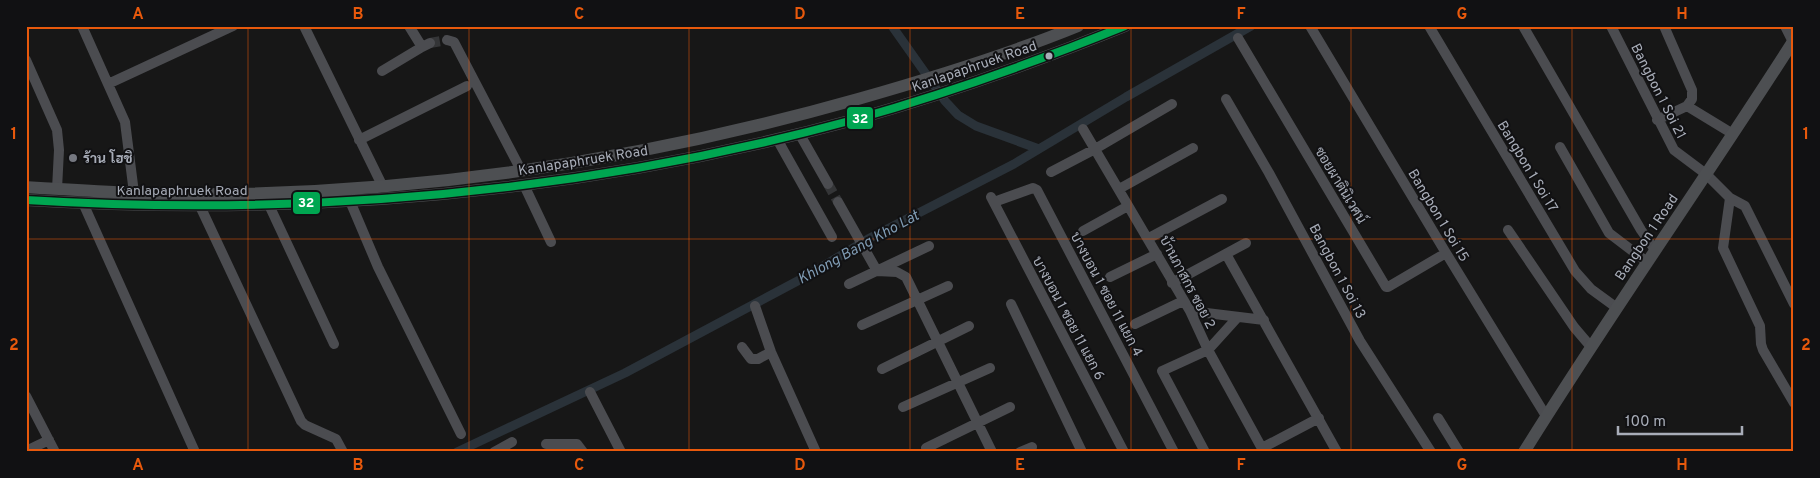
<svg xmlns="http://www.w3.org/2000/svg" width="1820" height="478" font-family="Overpass,Sarabun,sans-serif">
	<rect width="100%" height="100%" fill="#171717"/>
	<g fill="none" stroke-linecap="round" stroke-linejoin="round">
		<path stroke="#2a3239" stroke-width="9" d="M892,26L945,101L958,115L976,126L1039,149
			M457,452L625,373L805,277L868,239L1014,164L1126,97L1251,26"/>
		<path stroke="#343537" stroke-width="10" stroke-dasharray="10 5" stroke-linecap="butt" d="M430,43L447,40
			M828,184L838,202"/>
		<path stroke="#4b4c50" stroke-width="10" d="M82,26L125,122L134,193
			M304,26L382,185
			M409,26L422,47L430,43
			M1310,26L1446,253L1546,416
			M1429,26L1575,271L1591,289L1617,308
			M1523,26L1641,230L1655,250
			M1611,26L1674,150L1706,174L1730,198L1745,206L1794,304
			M1664,26L1692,90V99L1687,106L1733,134
			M1785,26L1793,42
			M1238,38L1386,287H1388L1446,253
			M447,40L454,42L521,170
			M26,60L57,130L59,150L57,189
			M382,71L422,47
			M108,84L233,26
			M1226,99L1269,173L1360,341L1431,452
			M1657,120L1687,106
			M1083,129L1190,311L1208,350L1264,452
			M799,133L828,184
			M777,139L832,237
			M359,140L467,86
			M1560,147L1609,233L1647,262
			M1051,172L1095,149L1172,104
			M524,185L551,242
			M1119,189L1193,148
			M991,197L1124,452
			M1730,198L1723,248L1760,326L1761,344L1763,350L1794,403
			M350,201L378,267L461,434
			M838,202L877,271L897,272L906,277L992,452
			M994,202L1033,188L1037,190L1174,452
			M83,203L195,452
			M269,205L334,344
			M200,206L301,421L305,425L336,439L343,452
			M1508,230L1574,327L1591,347
			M1083,231L1128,206
			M1149,238L1222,199
			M1226,254L1337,452
			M1110,277L1157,254
			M1172,283L1246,243
			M849,284L929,246
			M1011,304L1082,452
			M755,306L771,352L816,452
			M1190,311L1264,320
			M1135,324L1183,301
			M862,325L948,286
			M742,347L751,359H758L771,352
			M882,369L969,326
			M590,392L621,452
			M26,396L55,452
			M903,407L990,368
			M1438,418L1459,452
			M546,444H577L583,452
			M926,448L1010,407
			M1262,448L1319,418
			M26,451L49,440
			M494,452L512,442
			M1020,452L1032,447
			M1205,452L1162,371L1208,350L1237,318"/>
		<path stroke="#4d4f52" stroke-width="12" d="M26,187C93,191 159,195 226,194C439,191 653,157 858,99C932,78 1007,55 1078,26
			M26,200C304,217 584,193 853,120C945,94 1036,62 1125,26
			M1524,452C1611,312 1706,178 1794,40"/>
		<g stroke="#111113" stroke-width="11">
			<path id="bus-1" d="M26,200C304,217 584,193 853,120C945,94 1036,62 1125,26"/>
		</g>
		<use href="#bus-1" stroke="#00a651" stroke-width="8"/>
	</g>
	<path fill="none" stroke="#e8590c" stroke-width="1" stroke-opacity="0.55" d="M248,26V452M469,26V452M689,26V452M910,26V452M1131,26V452M1351,26V452M1572,26V452M26,239H1794"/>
	<circle fill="#a8adb8" stroke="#111113" stroke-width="2" cx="1049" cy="56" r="4.5"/>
	<circle fill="#757880" stroke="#111113" stroke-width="2" cx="73" cy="158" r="5"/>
	<g text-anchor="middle" stroke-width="4" stroke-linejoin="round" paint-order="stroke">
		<g font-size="14" fill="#a8adb8" stroke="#111113">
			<text transform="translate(974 66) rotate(-19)" y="5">Kanlapaphruek Road</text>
			<text transform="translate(1659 91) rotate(63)" y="5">Bangbon 1 Soi 21</text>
			<text transform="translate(583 160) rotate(-9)" y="5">Kanlapaphruek Road</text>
			<text transform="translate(1528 166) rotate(59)" y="5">Bangbon 1 Soi 17</text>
			<text transform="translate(1341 185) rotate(59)" y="5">ซอยผาตินิเวศน์</text>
			<text x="182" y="195">Kanlapaphruek Road</text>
			<text transform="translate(1439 215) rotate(59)" y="5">Bangbon 1 Soi 15</text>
			<text transform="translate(1646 237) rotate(-56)" y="5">Bangbon 1 Road</text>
			<text transform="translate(1338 271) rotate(62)" y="5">Bangbon 1 Soi 13</text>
			<text transform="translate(1188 282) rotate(62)" y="5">บ้านภาสกร ซอย 2</text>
			<text transform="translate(1107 294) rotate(62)" y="5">บางบอน 1 ซอย 11 แยก 4</text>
			<text transform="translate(1069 318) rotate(62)" y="5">บางบอน 1 ซอย 11 แยก 6</text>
		</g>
		<g font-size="14" font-weight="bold" fill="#a8adb8" stroke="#111113" text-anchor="start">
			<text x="83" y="163">ร้าน โฮชิ</text>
		</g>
		<g font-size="15" font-style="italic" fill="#7f9bb3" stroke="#111113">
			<text transform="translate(858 247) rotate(-29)" y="5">Khlong Bang Kho Lat</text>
		</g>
	</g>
	<g stroke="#111113" stroke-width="2">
		<rect x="846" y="106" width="28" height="24" rx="5" fill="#00a651"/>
		<rect x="292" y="191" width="29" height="24" rx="5" fill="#00a651"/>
	</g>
	<g font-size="14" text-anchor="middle" font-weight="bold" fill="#fff">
		<text x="860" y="123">32</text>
		<text x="306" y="207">32</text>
	</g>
	<rect width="1820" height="478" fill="none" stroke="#111113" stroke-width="55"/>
	<path d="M1618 426v8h124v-8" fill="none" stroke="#a8adb8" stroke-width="2.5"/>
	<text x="1625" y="426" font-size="15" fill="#a8adb8" stroke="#111113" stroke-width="4" paint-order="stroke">100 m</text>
	<rect x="28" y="28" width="1764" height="422" fill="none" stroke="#e8590c" stroke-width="2"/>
	<g font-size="16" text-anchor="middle" font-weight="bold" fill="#e8590c">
		<text x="138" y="19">A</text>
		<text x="358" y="19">B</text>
		<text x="579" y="19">C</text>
		<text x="800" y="19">D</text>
		<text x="1020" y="19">E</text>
		<text x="1241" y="19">F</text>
		<text x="1462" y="19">G</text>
		<text x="1682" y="19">H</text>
		<text x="14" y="139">1</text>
		<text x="1806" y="139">1</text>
		<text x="14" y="350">2</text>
		<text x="1806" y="350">2</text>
		<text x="138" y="470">A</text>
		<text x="358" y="470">B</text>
		<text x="579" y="470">C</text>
		<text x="800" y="470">D</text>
		<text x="1020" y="470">E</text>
		<text x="1241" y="470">F</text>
		<text x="1462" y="470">G</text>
		<text x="1682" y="470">H</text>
	</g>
</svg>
